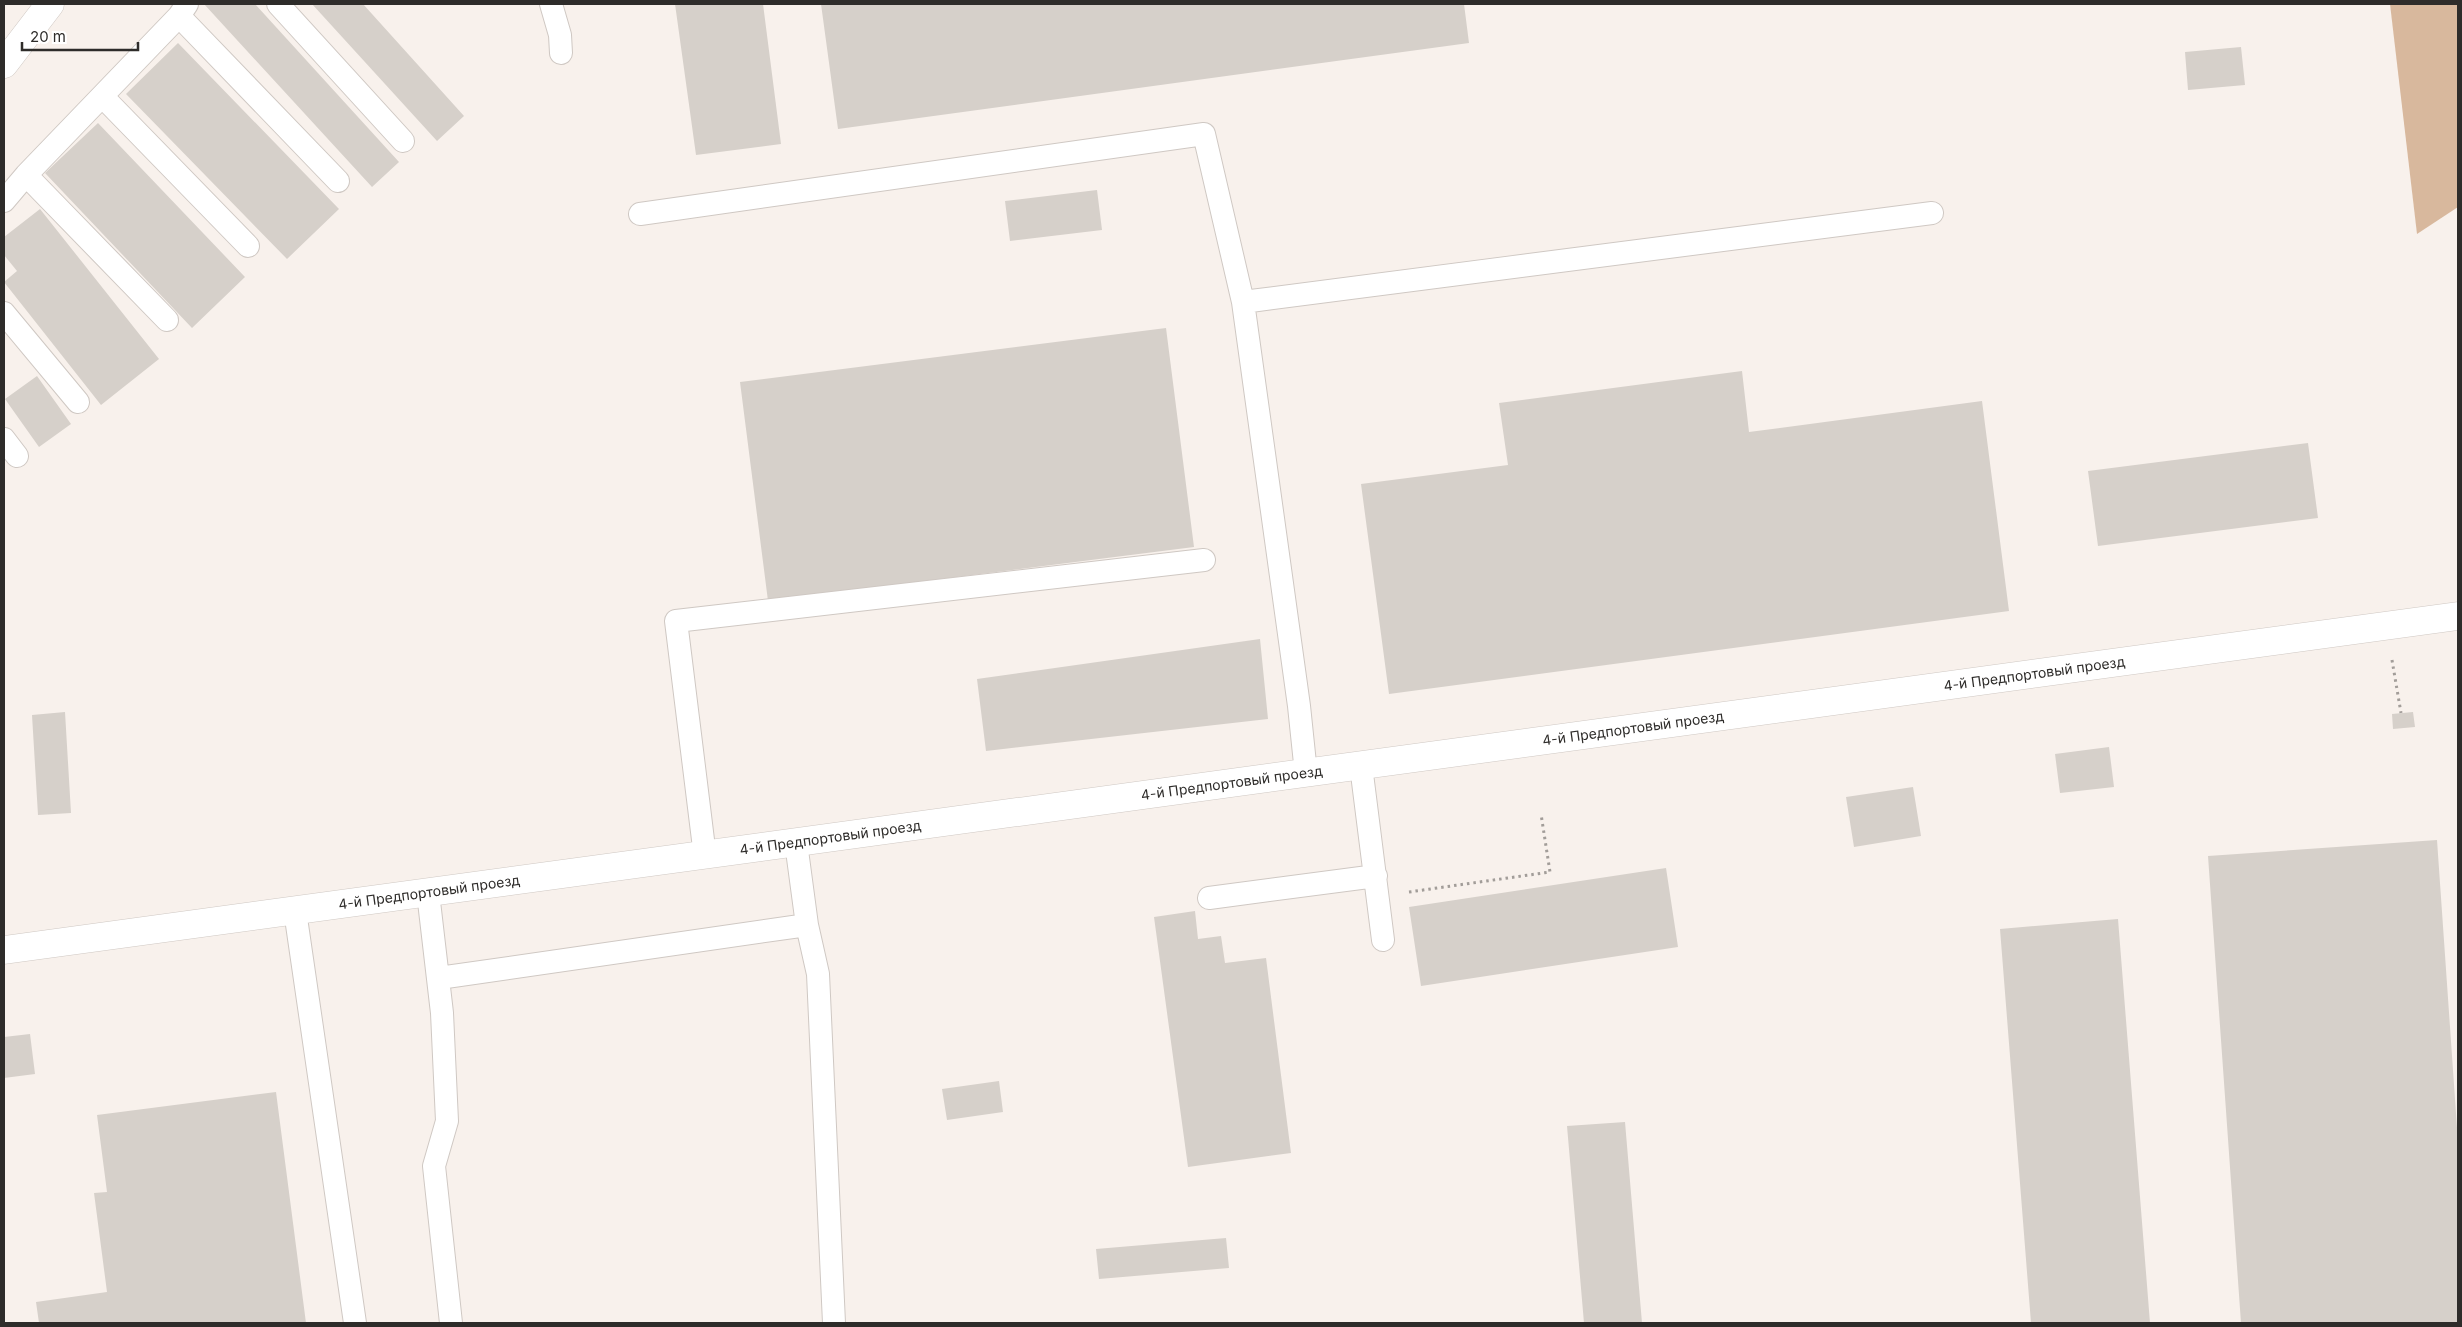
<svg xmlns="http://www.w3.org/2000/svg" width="2462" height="1327" font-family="Inter,sans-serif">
	<rect width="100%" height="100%" fill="#f8f1ec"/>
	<path fill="#d8b89d" d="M2390,4H2458V207L2417,234Z"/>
	<path fill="#d6d0ca" d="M204,4H255L399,162L372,187Z
		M312,4H363L464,116L437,141Z
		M675,4H763L781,144L696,155Z
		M821,4H1464L1469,43L838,129Z
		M178,43L339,209L287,259L126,94Z
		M2241,47L2245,85L2188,90L2185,52Z
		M98,123L245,277L192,328L45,173Z
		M1097,190L1102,230L1010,241L1005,201Z
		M40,209L159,359L101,405L4,282L17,271L4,255V237Z
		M1166,328L1194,547L768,601L740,382Z
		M1742,371L1749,432L1982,401L2009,611L1389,694L1361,484L1508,465L1499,403Z
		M37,376L71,424L39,447L5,399Z
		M2308,443L2318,518L2098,546L2088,471Z
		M1260,639L1268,719L986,751L977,679Z
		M65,712L71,813L38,815L32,715Z
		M2413,712L2415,727L2393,729L2392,714Z
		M2109,747L2114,787L2060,793L2055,754Z
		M1913,787L1921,836L1854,847L1846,797Z
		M2437,840L2458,1142V1323H2241L2208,856Z
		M1666,868L1678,947L1421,986L1409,907Z
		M1195,911L1198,939L1221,936L1225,963L1266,958L1291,1153L1188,1167L1154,917Z
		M2118,919L2150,1323H2031L2000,929Z
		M30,1034L35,1074L4,1078V1037Z
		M999,1081L1003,1112L947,1120L942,1089Z
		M276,1092L306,1323H39L36,1302L107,1292L94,1193L107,1192L97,1115Z
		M1625,1122L1642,1323H1584L1567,1126Z
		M1226,1238L1229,1268L1099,1279L1096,1249Z"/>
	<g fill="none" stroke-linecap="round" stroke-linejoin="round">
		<g stroke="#cfc8c3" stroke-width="24">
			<path id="service" d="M278,4L403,141
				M551,4L560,35L561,53
				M179,16L338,181
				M102,96L248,246
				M26,175L179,16L187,4
				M4,201L26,175L167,320
				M640,214L1204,134L1243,302L1299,706L1306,773
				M1243,302L1932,213
				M4,313L78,402
				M4,439L17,456
				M1361,766L1383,940
				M796,843L807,925L818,974L834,1323
				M705,856L676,621L1204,560
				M428,893L442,1013L447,1121L434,1166L451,1323
				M1209,898L1376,876
				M295,911L355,1323
				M439,978L807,925"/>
		</g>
		<g stroke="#cfc8c3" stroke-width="29">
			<g id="minor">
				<path id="s1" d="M4,950L2458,616"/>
			</g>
		</g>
		<g stroke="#cfc8c3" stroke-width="29">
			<path id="secondary" d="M4,64L50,4"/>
		</g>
		<path stroke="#a29d99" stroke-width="3" stroke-dasharray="2.5 4" stroke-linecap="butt" d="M2392,660L2401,713
			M1409,892L1550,872L1541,814"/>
		<use href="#service" stroke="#fff" stroke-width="22"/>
		<use href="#minor" stroke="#fff" stroke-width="28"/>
		<use href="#secondary" stroke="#fff" stroke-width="28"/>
	</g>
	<g text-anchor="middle" stroke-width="4" stroke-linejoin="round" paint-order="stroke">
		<g font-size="14" fill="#2e2c2a" stroke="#fff">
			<text dy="5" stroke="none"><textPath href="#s1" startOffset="2049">4-й Предпортовый проезд</textPath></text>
			<text dy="5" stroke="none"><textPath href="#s1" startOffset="1644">4-й Предпортовый проезд</textPath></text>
			<text dy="5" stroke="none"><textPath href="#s1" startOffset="1239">4-й Предпортовый проезд</textPath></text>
			<text dy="5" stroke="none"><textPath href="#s1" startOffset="834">4-й Предпортовый проезд</textPath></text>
			<text dy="5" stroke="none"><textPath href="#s1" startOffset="429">4-й Предпортовый проезд</textPath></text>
		</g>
	</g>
	<rect width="2462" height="1327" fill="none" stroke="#2e2c2a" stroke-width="10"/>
	<path d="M22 42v8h116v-8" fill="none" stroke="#2e2c2a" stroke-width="2.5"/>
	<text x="30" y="42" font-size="15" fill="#2e2c2a" stroke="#ffffff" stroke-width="4" paint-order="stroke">20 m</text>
</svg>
